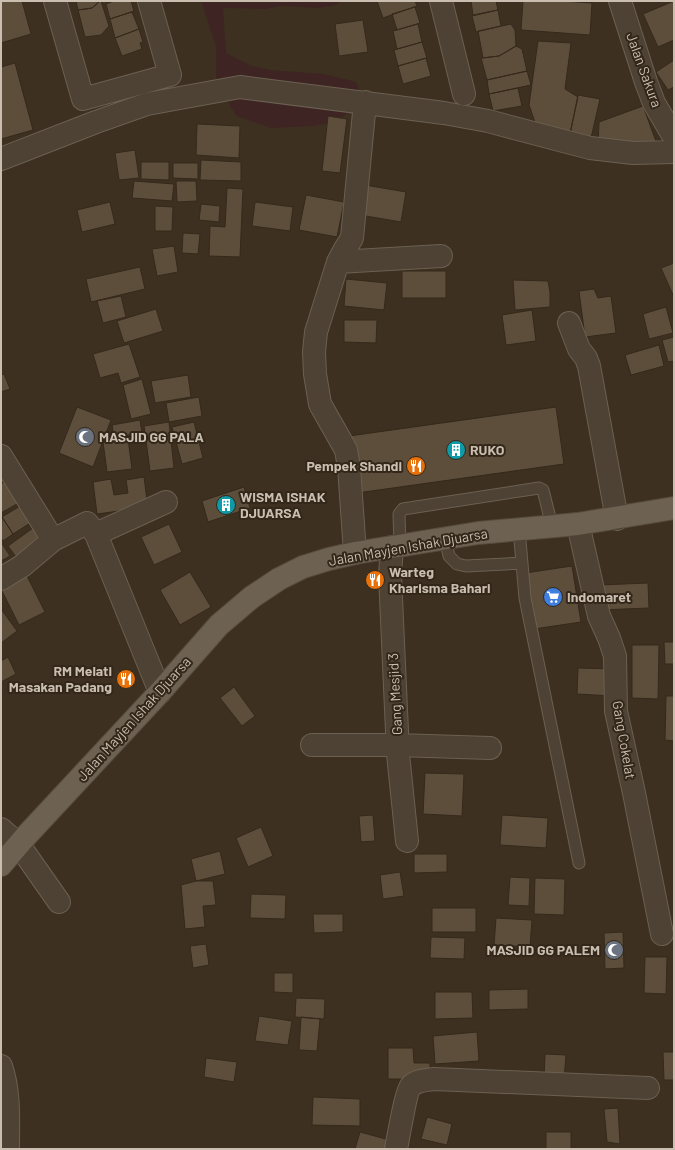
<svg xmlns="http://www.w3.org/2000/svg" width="675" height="1150" font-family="Barlow,sans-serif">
	<rect width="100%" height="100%" fill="#3d3020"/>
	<path fill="#3e2422" d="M201,1H341L336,5L319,8L283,6L265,9L223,8L226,53L252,66L270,70L323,74L356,82L362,99L350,112L331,123L313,126L271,128L236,116L216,80V47Z"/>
	<path fill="#5d4e3b" stroke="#34291b" d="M1,1H22L31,34L1,43Z
		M76,1H100L92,8L78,10Z
		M100,1H101L109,26L101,35L85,37L78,10L92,8Z
		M114,1H131L134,11L110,19L106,4Z
		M377,1H415L417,6L383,18Z
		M471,1H496L498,10L473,15Z
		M523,1H562L592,3L590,35L521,30Z
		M674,1V40L658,47L643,14Z
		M415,7L420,23L397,30L392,14Z
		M498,10L501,26L476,32L472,16Z
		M132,12L139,29L115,38L110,19Z
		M363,20L368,52L339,56L335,24Z
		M418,24L422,42L397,49L393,31Z
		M511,24L515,30L516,46L499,56L483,58L478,31Z
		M139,29L143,42L140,43L142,49L122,56L115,38Z
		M538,41L571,43L565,89L578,97L570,134L537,128L529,105Z
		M422,42L427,58L398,66L394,50Z
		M516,46L522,49L527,71L487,80L481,58L499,56Z
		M426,58L431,76L403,84L398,66Z
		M674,60V87L668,90L656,72Z
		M15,63L33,130L1,139V67Z
		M527,71L531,85L489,94L487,80Z
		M518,88L522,106L493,111L489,94Z
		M578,95L600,99L591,138L570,134Z
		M643,106L657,144L598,146L599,122Z
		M328,116L347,119L340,173L322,171Z
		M197,124L240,126L239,158L196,155Z
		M135,150L139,178L119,180L115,153Z
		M201,160L241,162V181L200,180Z
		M141,162H169V180L141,179Z
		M173,163H198V179L173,178Z
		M134,181L174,184L172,201L132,198Z
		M176,181H196L197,201L177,202Z
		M365,185L406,192L401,222L360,215Z
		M227,188L243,189L240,257L209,256L210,226L225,227Z
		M306,195L344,202L337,237L299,230Z
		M110,202L115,224L82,232L77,210Z
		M255,202L293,207L290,231L252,226Z
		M201,204L220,206L219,222L199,220Z
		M155,206L173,207L172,231H155Z
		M183,233L200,234L198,254L182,253Z
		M174,246L178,272L157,276L152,249Z
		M674,263V295H673L661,268Z
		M140,267L145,289L91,302L86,279Z
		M402,271H446V298H402Z
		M346,279L387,283L384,310L344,306Z
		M513,280L548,281L550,292V307L515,310Z
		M594,289L598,298L611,296L616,333L585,337L579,291Z
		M121,296L126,317L103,323L97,301Z
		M666,307L673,333L649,339L643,314Z
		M156,309L163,331L124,343L117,321Z
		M532,310L536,341L506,345L502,315Z
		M344,320H377L376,343L344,342Z
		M674,337V361L668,362L662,340Z
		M129,344L140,377L121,383L118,373L100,378L93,354Z
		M659,345L664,366L631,375L625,355Z
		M4,374L10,389L1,392V375Z
		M188,375L191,397L155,403L151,381Z
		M142,379L151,414L131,419L123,385Z
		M199,397L202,416L169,422L166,403Z
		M77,407L111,420L93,467L59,453Z
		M556,407L564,464L357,493L349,436Z
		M140,420L142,433L114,437L112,425Z
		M169,422L174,468L150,471L144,426Z
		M194,422L203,458L182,464L172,427Z
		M128,439L132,469L107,472L103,442Z
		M144,477L148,507L97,514L93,482L111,479L114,495L128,493L126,480Z
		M11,478L24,500L1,513V484Z
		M244,487L250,508L208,522L202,501Z
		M25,503L35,520L13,534L2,517Z
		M2,517L13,534L3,541L1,538Z
		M169,524L182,552L154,565L141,537Z
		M33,528L44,543L19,561L8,546Z
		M1,542L10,556L1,561Z
		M572,566L581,622L534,629L525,573Z
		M190,572L211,607L180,625L160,590Z
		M27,576L45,612L19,625L1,589Z
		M648,583L649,608L600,610L599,585Z
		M1,609L17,631L1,643Z
		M664,642H674V664H665Z
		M632,645H659L658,699L632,698Z
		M8,657L16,674L1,682V661Z
		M578,668L614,669L613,696L577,694Z
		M234,687L255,716L242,726L220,698Z
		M666,696H674V741L665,740Z
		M425,773L464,774L462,816L423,814Z
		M373,815L375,841L361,842L359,816Z
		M502,815L548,818L546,848L500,845Z
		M261,827L273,856L248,867L236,838Z
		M220,851L225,874L196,881L191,859Z
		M414,854H447V872L414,873Z
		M400,872L404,896L383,899L380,875Z
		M510,877L530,878L529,906L508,905Z
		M535,878L565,879L564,915L534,914Z
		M196,881H213L216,905L203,906L205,927L185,929L181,885Z
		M251,894L286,895L285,919L250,918Z
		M432,908H476V932H432Z
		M313,914H343V932L314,933Z
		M496,918L532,920L530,947L494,945Z
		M623,932L624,968L605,969L604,933Z
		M431,937L465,938L464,959L430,958Z
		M206,944L209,965L193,968L190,946Z
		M645,957H667L666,994L644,993Z
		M274,973H293V993L274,992Z
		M528,989V1009L489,1010V990Z
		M435,992H472L473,1018L435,1019Z
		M296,998L325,999L324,1019L295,1017Z
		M259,1016L292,1021L288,1045L255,1041Z
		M301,1017L320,1019L317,1051L299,1050Z
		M477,1032L479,1061L435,1064L433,1036Z
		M388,1048H413L414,1063H430V1079H388Z
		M663,1052H674V1080H664Z
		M545,1054L566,1055L564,1080L544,1079Z
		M206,1058L237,1062L234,1082L204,1077Z
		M313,1097L360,1099V1126L312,1125Z
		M618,1108L620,1144L607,1142L604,1109Z
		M427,1117L452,1124L447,1145L421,1139Z
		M360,1132L393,1141L391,1149H355Z
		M546,1132H571V1149H546Z"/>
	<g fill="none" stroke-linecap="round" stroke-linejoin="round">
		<g stroke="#6b6052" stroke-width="13">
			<path id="service" d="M519,529L525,598L579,863
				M445,538L449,556L457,564L466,566L522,563
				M400,546L399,514L403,509L539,488L543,490L552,526"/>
		</g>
		<g stroke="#6b6052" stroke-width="24">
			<path id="minor" d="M55,1L83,99L170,75L149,1
				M441,1L464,94
				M620,1L646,82L654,103L674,137
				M1,159L96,122L147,104L240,87L444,113L488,121L590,148L633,153L674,152
				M338,262L441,256
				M569,323L579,349L586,358L589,366L617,519
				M1,456L53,540L87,523L96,534L160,692
				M578,524L599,616L609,638L615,656L616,711L634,793L662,934
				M96,534L166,502
				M392,547L390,575L398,754L407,841
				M355,553L349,467L346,450L320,404L315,374L314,352L316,332L338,262L345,249L352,238L365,102
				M1,579L22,566L53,540
				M312,745H397L490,748
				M1,829L19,845L59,902
				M1,1066C10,1092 8,1122 8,1149
				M396,1149C398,1139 406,1091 411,1086C417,1080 427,1080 434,1079L648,1088"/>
		</g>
		<g stroke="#564b3d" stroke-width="24">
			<path id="primary" d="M1,865L26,836L160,692L219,625L252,597L279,579L303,567L329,559L355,553L478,533L578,524L674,508"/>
		</g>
		<use href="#service" stroke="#4d4234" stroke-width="11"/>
		<use href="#minor" stroke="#4d4234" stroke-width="22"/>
		<use href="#primary" stroke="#6d6151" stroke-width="22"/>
	</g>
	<defs>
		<g id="mosque-disc" transform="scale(1)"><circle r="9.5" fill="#6b7280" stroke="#322719"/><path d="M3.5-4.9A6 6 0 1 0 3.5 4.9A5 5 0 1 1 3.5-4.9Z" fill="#fff"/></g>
		<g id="building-disc" transform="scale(1)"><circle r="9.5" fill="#0f9aa8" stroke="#322719"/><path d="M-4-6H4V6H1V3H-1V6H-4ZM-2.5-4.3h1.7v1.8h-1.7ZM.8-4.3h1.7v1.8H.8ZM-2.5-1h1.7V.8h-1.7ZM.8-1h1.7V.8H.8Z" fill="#fff"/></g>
		<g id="restaurant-disc" transform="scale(1)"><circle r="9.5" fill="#e8710a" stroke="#322719"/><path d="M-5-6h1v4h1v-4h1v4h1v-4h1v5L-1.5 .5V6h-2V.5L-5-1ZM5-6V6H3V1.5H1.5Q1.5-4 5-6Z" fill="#fff"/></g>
		<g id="supermarket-disc" transform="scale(1)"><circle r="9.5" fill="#3f7fe0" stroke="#322719"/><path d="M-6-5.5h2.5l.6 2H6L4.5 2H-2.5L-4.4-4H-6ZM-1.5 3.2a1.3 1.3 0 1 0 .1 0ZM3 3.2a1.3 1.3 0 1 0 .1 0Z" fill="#fff"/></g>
	</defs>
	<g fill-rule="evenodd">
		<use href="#mosque-disc" x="85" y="437"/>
		<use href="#building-disc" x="456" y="450"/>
		<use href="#restaurant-disc" x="416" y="466"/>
		<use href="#building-disc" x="226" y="505"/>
		<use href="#restaurant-disc" x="375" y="580"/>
		<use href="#supermarket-disc" x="553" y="597"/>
		<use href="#restaurant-disc" x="126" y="679"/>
		<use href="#mosque-disc" x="614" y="950"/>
	</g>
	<g text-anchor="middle" stroke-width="4" stroke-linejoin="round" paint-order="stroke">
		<g font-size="14" fill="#c9beaf" stroke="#322719">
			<text transform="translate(644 70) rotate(70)" y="5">Jalan Sakura</text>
			<text transform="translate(408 547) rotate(-10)" y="5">Jalan Mayjen Ishak Djuarsa</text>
			<text transform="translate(395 694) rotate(-93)" y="5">Gang Mesjid 3</text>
			<text transform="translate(134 719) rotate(-48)" y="5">Jalan Mayjen Ishak Djuarsa</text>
			<text transform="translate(624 740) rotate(80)" y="5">Gang Cokelat</text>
		</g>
		<g font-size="14" font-weight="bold" fill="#c9beaf" stroke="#322719" text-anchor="start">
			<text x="99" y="442">MASJID GG PALA</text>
			<text x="470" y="455">RUKO</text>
			<text x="402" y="471" text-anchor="end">Pempek Shandi</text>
			<text x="240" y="502">WISMA ISHAK<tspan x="240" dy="16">DJUARSA</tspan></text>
			<text x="389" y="577">Warteg<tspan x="389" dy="16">Kharisma Bahari</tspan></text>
			<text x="567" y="602">Indomaret</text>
			<text x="112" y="676" text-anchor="end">RM Melati<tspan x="112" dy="16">Masakan Padang</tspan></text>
			<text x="600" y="955" text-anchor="end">MASJID GG PALEM</text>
		</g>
	</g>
	<rect width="675" height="1150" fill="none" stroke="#c9beaf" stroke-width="4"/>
</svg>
